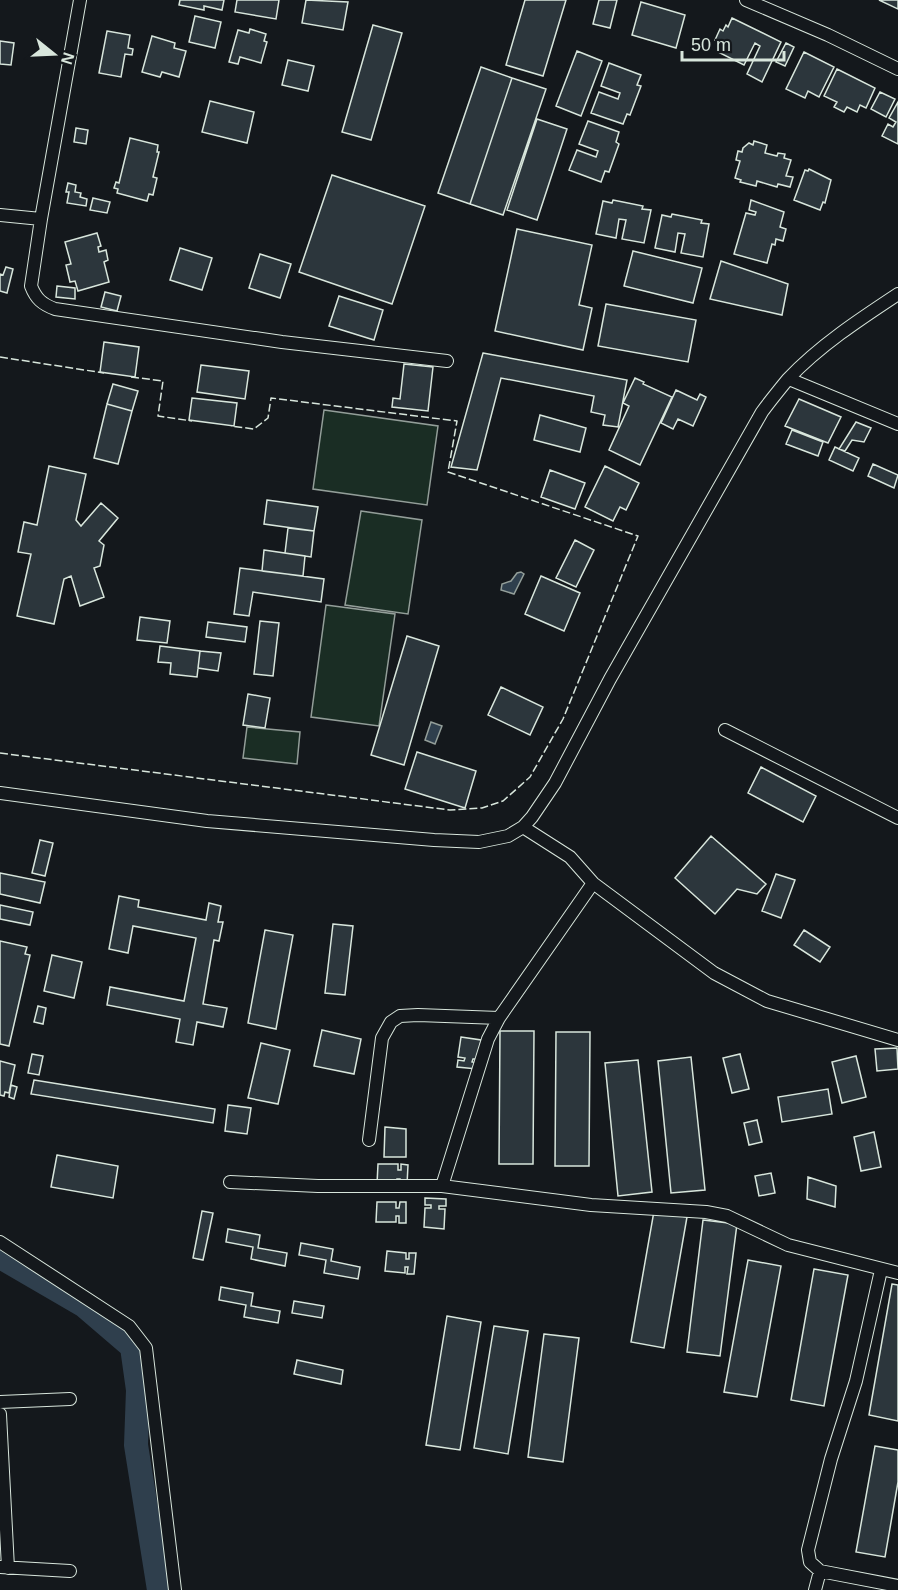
<svg xmlns="http://www.w3.org/2000/svg" width="898" height="1590" font-family="Helvetica,sans-serif">
	<rect width="100%" height="100%" fill="#14181c"/>
	<path fill="#1a2d24" stroke="#939e99" stroke-width="1.5" d="M324,410L438,426L427,505L313,489Z
		M361,511L422,520L408,614L345,605Z
		M326,605L395,614L379,726L311,717Z
		M247,727L300,732L297,764L243,758Z"/>
	<path fill="#2f3f4d" stroke="#939e99" stroke-width="1.5" d="M521,572L524,574L514,594L501,590L502,584L511,581L517,573Z
		M431,722L442,726L435,744L425,740Z"/>
	<g fill="none" stroke-linecap="round" stroke-linejoin="round">
		<path stroke="#2f3f4d" stroke-width="24" d="M0,1257L83,1305L132,1347L138,1390L136,1445L159,1590"/>
	</g>
	<path fill="#2c363c" stroke="#d8e6dc" stroke-width="1.5" d="M180,0H224L222,10L204,6V10L179,5Z
		M237,0H279L276,19L235,12Z
		M306,0L348,2L343,30L302,23Z
		M525,0H566L543,76L506,65Z
		M599,0H617L610,28L593,24Z
		M879,0H898V9Z
		M641,2L685,15L676,48L632,35Z
		M195,16L221,22L215,48L189,42Z
		M732,18L781,42L762,82L747,74L760,46L755,43L744,65L716,51L721,42L715,40L720,29L723,31L726,25L728,27Z
		M373,25L402,33L371,140L342,132Z
		M250,29L266,34L264,41L267,42L261,63L240,57L238,64L229,62L238,30L249,33Z
		M107,31L130,35L128,48L133,49L132,55L125,54L121,77L99,73Z
		M152,36L175,43L174,48L186,51L179,77L162,72L160,77L142,72Z
		M0,41L14,43L11,65L0,64Z
		M786,43L794,47L785,66L776,62Z
		M577,51L602,61L581,116L556,106Z
		M804,52L834,67L819,97L808,91L805,98L786,89Z
		M288,60L314,66L308,91L282,85Z
		M609,63L641,75L637,85L641,86L630,115L627,114L623,124L591,113L599,92L618,99L620,93L601,86Z
		M481,67L512,78L470,204L438,193Z
		M837,69L875,88L866,108L860,105L857,112L847,107L844,112L834,107L837,102L824,96Z
		M512,78L546,89L503,215L470,204Z
		M880,92L895,99L886,117L871,109Z
		M210,101L254,112L247,143L202,132Z
		M898,102V144L882,136L888,124L893,127L896,122L889,118Z
		M537,119L567,129L537,220L507,210Z
		M588,121L619,132L616,142L619,144L609,172L605,171L601,182L569,170L577,150L596,157L598,151L579,144Z
		M76,128L88,130L86,144L74,142Z
		M130,138L158,145L157,152H159L153,177L157,178L153,195L149,194L147,201L117,193L118,189L114,188L116,182L119,183Z
		M754,141L767,145L765,153L777,156L778,153L785,154L784,158L791,160L786,176L793,177L790,187L778,184L777,187L757,181L756,186L740,182L741,180L735,178L740,161L736,160L738,151L742,152L743,148L749,143L753,145Z
		M809,169L831,180L825,203L823,202L820,210L794,200L805,170L808,171Z
		M332,175L425,206L392,304L299,272Z
		M68,183L76,185L75,192L81,193L80,197L87,199L86,206L67,203L69,192H66Z
		M93,198L110,202L107,213L90,210Z
		M613,200L643,206L642,209L651,210L644,243L622,239L626,220L619,219L616,238L596,234L603,201L612,203Z
		M751,200L784,212L780,227L786,229L783,241L776,239L775,245L772,244L767,263L734,254L746,213L755,215L756,212L749,210Z
		M672,214L702,220L701,223L709,224L703,257L681,253L685,234L678,233L675,252L655,248L662,215L671,217Z
		M517,229L592,245L579,305L592,308L583,350L495,331Z
		M97,233L101,246L98,247L99,252L106,250L108,260L104,262L109,282L78,291L75,281L70,282L66,265L71,264L65,242Z
		M180,248L212,258L202,290L170,280Z
		M633,251L702,268L693,303L624,286Z
		M260,254L291,264L280,298L249,288Z
		M721,261L788,284L782,315L710,299Z
		M6,267L13,269L7,293L0,291V274L3,275Z
		M57,286L75,288V299L56,297Z
		M105,292L121,296L117,311L101,307Z
		M339,296L383,310L374,340L329,326Z
		M606,304L696,320L688,362L598,346Z
		M104,342L139,347L135,377L100,372Z
		M483,353L627,380L618,427L603,425L605,415L591,412L594,396L501,378L477,470L451,467Z
		M404,364L433,367L428,411L392,407L393,398L400,399Z
		M201,365L249,371L245,399L197,392Z
		M635,378L644,382L643,384L672,397L640,465L609,450L629,406L623,403Z
		M113,384L138,391L132,411L107,404Z
		M676,390L697,400L700,394L706,397L693,426L678,419L673,429L661,423Z
		M192,398L237,403L234,426L189,420Z
		M799,399L841,417L828,443L785,426Z
		M107,404L132,411L118,464L94,458Z
		M540,415L586,428L580,452L534,440Z
		M856,422L871,428L864,442L852,440L845,451L839,449Z
		M792,430L823,442L818,456L786,444Z
		M835,447L859,458L853,471L829,460Z
		M873,464L898,475L894,488L868,476Z
		M49,466L86,474L76,520L81,526L101,503L118,518L99,541L104,545L100,566L94,568L104,597L80,606L71,576L64,579L54,624L17,616L31,554L18,552L24,522L37,525Z
		M605,466L639,483L626,510L620,507L613,521L585,507Z
		M550,470L585,483L575,509L541,497Z
		M267,500L318,507L314,531L264,524Z
		M288,528L314,531L311,557L285,553Z
		M575,540L594,550L576,587L556,578Z
		M264,550L305,556L303,576L262,571Z
		M240,568L324,579L321,602L253,592L249,616L234,614Z
		M541,576L580,593L564,631L525,614Z
		M140,617L170,621L167,643L137,640Z
		M260,621L279,623L273,676L254,674Z
		M208,622L247,627L245,642L206,637Z
		M407,636L439,646L404,765L371,755Z
		M160,646L200,651L197,677L170,674L171,663L158,662Z
		M200,651L221,653L218,671L198,668Z
		M501,687L543,707L530,735L488,715Z
		M248,694L270,698L265,728L243,725Z
		M417,752L476,771L465,808L405,789Z
		M761,767L816,796L803,822L748,793Z
		M711,836L766,884L757,894L737,889L715,914L675,878Z
		M40,840L53,843L45,876L32,873Z
		M0,873L45,882L40,903L0,894Z
		M776,874L795,880L781,918L762,911Z
		M119,896L139,900L138,907L206,920L209,903L221,906L218,922H223L219,941L214,940L203,1004L227,1008L223,1027L197,1022L193,1045L176,1042L180,1019L107,1005L110,987L184,1001L196,938L133,926L128,953L109,949Z
		M0,905L33,912L30,925L0,919Z
		M333,924L353,926L345,995L325,993Z
		M265,930L293,935L276,1029L248,1023Z
		M804,930L830,947L820,962L794,945Z
		M0,941L27,947L25,954L30,955L9,1046L0,1044Z
		M52,955L82,962L74,998L44,991Z
		M38,1006L46,1008L43,1024L34,1022Z
		M322,1030L361,1039L354,1074L314,1066Z
		M500,1031H534L533,1164H499Z
		M556,1032H590L589,1166H555Z
		M461,1037L481,1040L478,1059H473L472,1062L478,1063L477,1069L457,1067L458,1060L464,1061L465,1058L458,1057Z
		M261,1043L290,1050L278,1104L248,1098Z
		M897,1048L898,1069L877,1071L875,1049Z
		M32,1054L43,1056L39,1075L28,1073Z
		M740,1054L749,1089L732,1093L723,1058Z
		M856,1056L866,1097L842,1103L832,1062Z
		M691,1057L705,1190L671,1193L658,1061Z
		M638,1060L652,1192L618,1196L605,1063Z
		M0,1061L15,1065L9,1093L5,1092L4,1096L0,1095Z
		M34,1080L215,1109L213,1123L31,1094Z
		M11,1085L17,1087L14,1099L9,1097Z
		M828,1089L832,1114L782,1122L778,1097Z
		M228,1105L251,1108L247,1134L225,1131Z
		M757,1120L762,1142L749,1145L744,1123Z
		M385,1127L406,1129V1157H384Z
		M874,1132L881,1167L861,1171L854,1137Z
		M57,1155L118,1166L113,1198L51,1187Z
		M378,1164H398V1170H401V1164L408,1165L407,1185H400V1179H397V1185L377,1184Z
		M771,1173L775,1193L759,1196L755,1176Z
		M808,1177L836,1186L835,1207L807,1199Z
		M425,1198L446,1199V1206H439V1209H445L444,1229L424,1227L425,1208H431V1205H425Z
		M377,1202H396V1208H399L400,1202H406V1223H399V1216H396V1222H376Z
		M202,1211L213,1213L203,1260L193,1258Z
		M654,1211L687,1217L664,1348L631,1342Z
		M703,1220L737,1224L720,1356L687,1352Z
		M228,1229L260,1235L258,1248L287,1253L285,1266L251,1259L253,1247L226,1242Z
		M301,1243L333,1249L331,1261L360,1267L358,1279L324,1273L326,1260L299,1255Z
		M387,1251L406,1253V1259H409V1253H416L414,1274H407L408,1267H405V1273L385,1271Z
		M748,1260L781,1266L757,1397L724,1392Z
		M814,1269L848,1275L824,1406L791,1400Z
		M892,1284L898,1285V1421L869,1415Z
		M221,1287L253,1293L251,1306L280,1311L278,1323L244,1317L246,1305L219,1300Z
		M294,1301L324,1306L322,1318L292,1313Z
		M447,1316L481,1322L460,1450L426,1445Z
		M494,1326L528,1331L508,1454L474,1448Z
		M544,1334L579,1338L563,1462L528,1457Z
		M297,1360L343,1370L341,1384L294,1374Z
		M875,1446L898,1450V1482L885,1557L856,1552Z"/>
	<g fill="none" stroke-linecap="round" stroke-linejoin="round">
		<g stroke="#d8e6dc" stroke-width="14">
			<path id="street" d="M80,0L41,219L31,286C36,299 42,304 55,309L282,342L447,361
				M746,0L828,35L898,69
				M0,215L41,219
				M789,379L898,424
				M725,730L898,818
				M0,793L207,821L434,840L479,842L508,836L523,827L532,817L555,783L610,679L762,412C770,401 779,390 788,379C819,346 860,319 898,294
				M523,827L570,857L593,883L714,973L767,1001L898,1040
				M369,1140L382,1038L391,1022L400,1016L418,1015L499,1018
				M230,1182L318,1186H442L591,1205L706,1212L727,1216L788,1245L898,1273
				M442,1186L488,1039L499,1018L593,883
				M0,1242L129,1326L146,1348L175,1590
				M0,1402L70,1399
				M0,1414L8,1568
				M0,1567L70,1571
				M820,1571L898,1586
				M815,1590L820,1571L810,1562L808,1550L831,1459L856,1381L881,1270"/>
		</g>
		<use href="#street" stroke="#14181c" stroke-width="12"/>
		<path stroke="#d8e6dc" stroke-width="1.5" stroke-dasharray="8 3" stroke-linecap="butt" d="M0,357L104,373
			M131,377L163,381L158,416L192,421
			M0,753L450,810L482,808L503,801L530,777L563,719L638,536L448,472L457,421L271,398L268,418L254,429L231,426"/>
	</g>
	<g transform="translate(54 54) rotate(108)" stroke="#14181c" stroke-width="4.5" paint-order="stroke">
	<path d="M0-4.5L10 22L0 15L-10 22Z" fill="#d8e6dc"/>
	<text y="-9" font-size="16" font-weight="bold" text-anchor="middle" fill="#d8e6dc">N</text>
	</g>
	<path d="M682 51v9h102v-9" fill="none" stroke="#d8e6dc" stroke-width="3"/>
	<text x="691" y="51" font-size="18" fill="#d8e6dc" stroke="#14181c" stroke-width="4.5" paint-order="stroke">50 m</text>
</svg>
